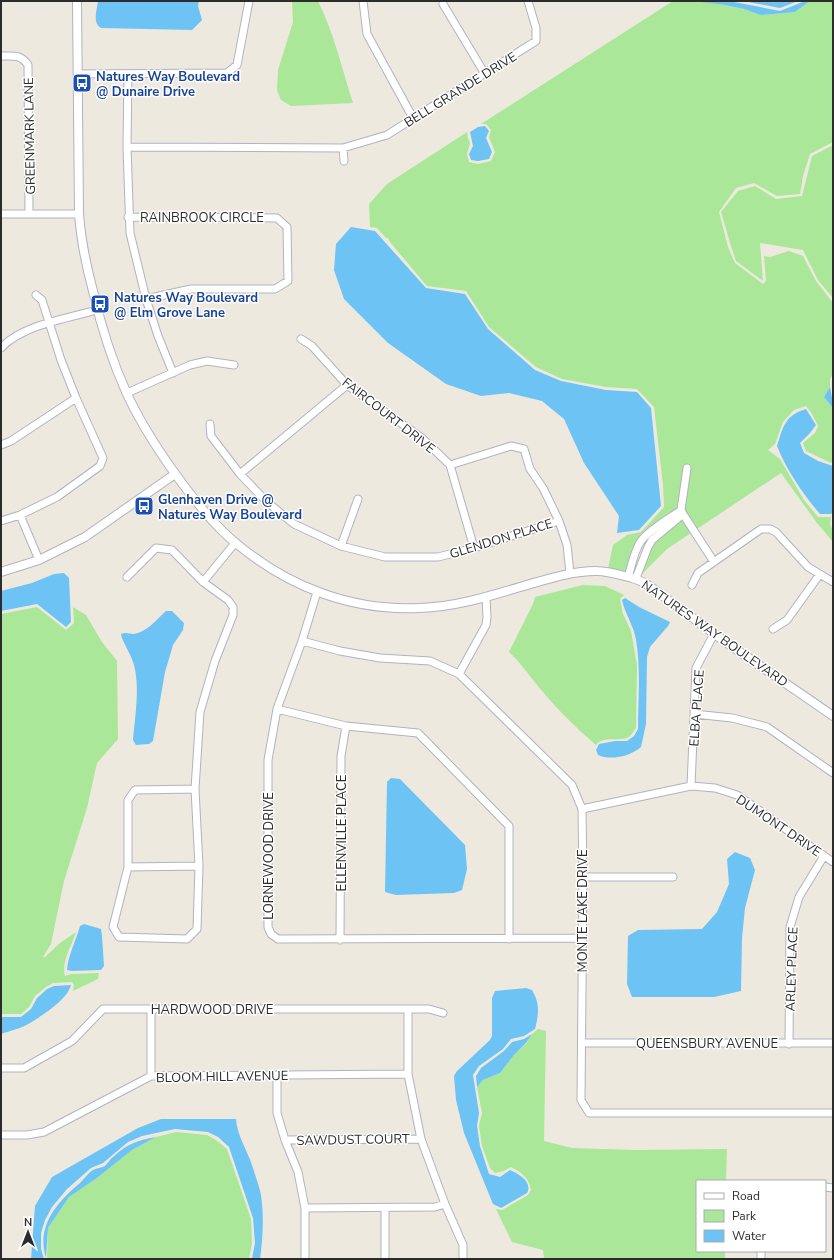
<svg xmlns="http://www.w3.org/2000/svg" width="834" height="1260" font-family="'Nunito Sans',sans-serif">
	<rect width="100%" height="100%" fill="#eee9de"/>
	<path fill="#abe798" d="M292,1H318C334,33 342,69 353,103L291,106L281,100L277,90L278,70L293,22Z
		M673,1H698L725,5L744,9L762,15L795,12L810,1H833V142L810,154L803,176L800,194L777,196L754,183L736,188L719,212L728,247L735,263L763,284L766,281L764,256L770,257L789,251L803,256L816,281L833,303V374L830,379V387L824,397L833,408V460L831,463L806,451L803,443L815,433L818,426L812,414L806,406L794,410L783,422L775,444L768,450L780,459L804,500L818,517H831L830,524L833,531V542L817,523L781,473L667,549L640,576L654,542L683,507L691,466L685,464L677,508L644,534L626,573L608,569L613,545L627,535L641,532L664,507L663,485L654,407L637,389L606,387L562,379L536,367L489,327L466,291L427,286L390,242L388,238H386L377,228L370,227L369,204L387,184L467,132L468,138L470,143L467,154L469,162L478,164L491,161L495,152L489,137L491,130L486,124H481Z
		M833,145V298L818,280L803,250L760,243L763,281L736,261L731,246L721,212L738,191L755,186L776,199L802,196L812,156Z
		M583,585L605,586L624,595L620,599L623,614L631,631L637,665L636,728C633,732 631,736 627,738C619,741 602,736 596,745C574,726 555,707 537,685C528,674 520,662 509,652L533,604L535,597Z
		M37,607L66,630L74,623L73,607L86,615L102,642L117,661L118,739L97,763L87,808L64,881L51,944L43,957H45L60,943L76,932C72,946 61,961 65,976L71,974L99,973L98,979L73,991L74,985L72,982L53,983L46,987L35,996L29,1007L21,1014H1V614Z
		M538,1029L546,1031L544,1141L572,1148L636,1150L727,1149L726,1181H697V1251H725V1259H544L543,1250L512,1242L496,1209L502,1210L528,1195L531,1190C529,1178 521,1172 511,1167L504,1171L495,1173L490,1168L482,1146L479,1126L482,1113L477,1087L483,1080L500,1073L514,1055L526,1044L531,1035Z
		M176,1132L207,1135L216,1140L227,1149L251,1219L252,1243L249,1259H47L48,1228L69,1197L97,1178L132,1150L156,1137Z"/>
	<path fill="#6dc3f4" d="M98,1H199L198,6L202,20L192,30L101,28C92,23 97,10 98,1Z
		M693,1H729L780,11L805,1H810L795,12L761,15L744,9L725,5Z
		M743,1H798L780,8Z
		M485,126L489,131L486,138L492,152L489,159L478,161L471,160L469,154L473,146L470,132L478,127Z
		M351,227L375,231L426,288L465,294L488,329L535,370L561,381L606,390L637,392L651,408L661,506L639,530L617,533L619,516L584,463L564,419L542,401L509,393L481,396L446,384L388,343L344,299L334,270L336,244Z
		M830,387C831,394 833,400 833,408L824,397Z
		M806,409L816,425L810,433L800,443L804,453L818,461L833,466V512L831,514H820C803,494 787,471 777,446C783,427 785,415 806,409Z
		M64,573L69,578L71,622L66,627L37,604L1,611V591L32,583L54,574Z
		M625,598L639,607L670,622L668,626L650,647L647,657L646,724L641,747C631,756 611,761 598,755L596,750L599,744L615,741H627L634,736L638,729C638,700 641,669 636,640C634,626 625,614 622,600Z
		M166,611H172L184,623L183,630L173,645L165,672L153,741L149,744L136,745L133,740C135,716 140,688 134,665C132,656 121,639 121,634C126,632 129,634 134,634C147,632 156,620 166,611Z
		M391,778L400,779L465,845L467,869L462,890L454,893L396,895L385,892L387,782Z
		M735,852L750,858L755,870L745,908L742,938L741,991L714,997H632L627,984L628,936L638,930L702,929L717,912L729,884L727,859Z
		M84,924L101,929L102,936L104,966L101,970L72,971L67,970C68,955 76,941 80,926Z
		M71,985C67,1000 43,1015 30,1023C22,1028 10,1031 1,1034V1017H21L31,1009L37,998L47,989L54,986Z
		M526,988L532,990C540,1004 539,1013 535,1029L524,1036L511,1039L503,1049L479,1066L473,1075L479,1113L477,1126L480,1146L489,1174L500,1177L510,1170C519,1174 533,1182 527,1193L501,1208L493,1204L464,1133L456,1100L454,1076L457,1071L490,1040L492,1036V998L495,991Z
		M532,1034L526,1043L514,1055L500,1073L483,1080L477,1087L476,1076L481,1068L504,1051L512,1042L524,1039Z
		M161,1119H236C237,1135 247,1150 252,1165C255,1175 259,1185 261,1195C264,1216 263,1238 260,1259H252L255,1243L253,1218L229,1147L218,1137L208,1132L175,1129L142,1136L128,1142L103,1163L91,1168L67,1189L52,1207L45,1220L41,1233V1249L44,1259H31L35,1206L52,1177L138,1128Z
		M156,1137L132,1150L97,1178L69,1197L48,1228L46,1258C36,1226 57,1202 80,1183C84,1179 88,1173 93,1170C97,1168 101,1168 105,1166C108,1163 110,1159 113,1157C127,1144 138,1140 156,1137Z"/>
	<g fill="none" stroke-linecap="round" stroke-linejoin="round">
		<g stroke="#b2b2c0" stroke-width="9">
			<path id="minor" d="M363,1L367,34L413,118
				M443,4L485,74
				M1,56C13,56 21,54 28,65L29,214
				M78,74L227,73L237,65L249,1
				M128,74L127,147L130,233L146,299L158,336L173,373
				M127,147L343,148L387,135L536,41V28L528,1
				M343,148L344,161
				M1,214H79
				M128,217L277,218L287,227L288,281L275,289H191L146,299
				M301,339L312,346L347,385L422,438L450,465L474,548
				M1,348C22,325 68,318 97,310
				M127,393L190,365L207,361L234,365
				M210,424L211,436L240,474L267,502L294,524L341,546L385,557H438L474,548L559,521
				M1,445L11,441L76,398
				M450,465L511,446L524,449L530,469L543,488L559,521L567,545L570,573
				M687,468L681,510L683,514L714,562
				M240,474L347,385
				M20,515L39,560
				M1,521L20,515L57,497L100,466L103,458L76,398L61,360L42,300L36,295
				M341,546L358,499
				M127,577L156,548L172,550L203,582L228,600L233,607V615L215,661L200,712L195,789L199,866L197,929L187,939L119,937L113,927L128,867V800L135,790L195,789
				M628,577C632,565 634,551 641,541C650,529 669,519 681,510
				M636,578L648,547L652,540L683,514
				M203,582L235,543
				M692,585L698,573L761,529H770L776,532L808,567L833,582
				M317,592L302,641L277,709L268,760V927L271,934L278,939L582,938
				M773,629L787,620L820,574
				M302,641L340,651L380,658L430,661L459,674L572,785L582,809L583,877L581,1100L589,1113H833
				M459,674L486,625L487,617L486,598
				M277,709L346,726L418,733L509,826V939
				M694,714L732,718L767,727L833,773
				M691,786L696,668L714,634
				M582,809L691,786L715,788L737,795L833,862
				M128,867L199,866
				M583,877H673
				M340,940L341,756L346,726
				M408,1009V1074L421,1139L445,1204L463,1245V1258
				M582,1043H833
				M789,1044L790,927L799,897L824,856
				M1,1068H24L72,1041L103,1009H429L443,1013
				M277,1075V1113L285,1140L298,1172L305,1208V1259
				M151,1076V1009
				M1,1135H27L44,1132L151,1076L408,1074
				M285,1140L421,1139
				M825,1187L833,1188
				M305,1208L435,1207L445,1204
				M385,1208V1259
				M761,1251V1259"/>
		</g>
		<g stroke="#b2b2c0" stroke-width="10">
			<path id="tertiary" d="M77,1L79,214C81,240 86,265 93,291C101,326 112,361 127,394C143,428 165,461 188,491C203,510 218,529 237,544C289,587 351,611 419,608C454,607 487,597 520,587C545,580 570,571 596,571C608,571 621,575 632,578C645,581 656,591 667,599C683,610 698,622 713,633C752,661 793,688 833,716
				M1,572L39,560L85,537L175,474"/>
		</g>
		<use href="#minor" stroke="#fff" stroke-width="7"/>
		<use href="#tertiary" stroke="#fff" stroke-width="8"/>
	</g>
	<defs>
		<g id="bus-square" transform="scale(1)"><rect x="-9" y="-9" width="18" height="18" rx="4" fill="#1a4fb4" stroke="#fff"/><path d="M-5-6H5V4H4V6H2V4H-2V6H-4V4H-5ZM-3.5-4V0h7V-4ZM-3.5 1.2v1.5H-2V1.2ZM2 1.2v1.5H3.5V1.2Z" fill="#fff"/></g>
	</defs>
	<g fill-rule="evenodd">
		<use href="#bus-square" x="82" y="83"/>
		<use href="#bus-square" x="100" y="304"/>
		<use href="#bus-square" x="144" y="506"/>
	</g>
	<g text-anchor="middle" stroke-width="3" stroke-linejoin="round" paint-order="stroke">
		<g font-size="13" font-weight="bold" fill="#164399" stroke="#fff" text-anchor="start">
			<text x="96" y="81">Natures Way Boulevard<tspan x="96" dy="15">@ Dunaire Drive</tspan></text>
			<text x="114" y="302">Natures Way Boulevard<tspan x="114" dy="15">@ Elm Grove Lane</tspan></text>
			<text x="158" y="504">Glenhaven Drive @<tspan x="158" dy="15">Natures Way Boulevard</tspan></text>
		</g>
		<g font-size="13" fill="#2c2c2c" stroke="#fff">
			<text transform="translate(460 89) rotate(-32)" y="5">BELL GRANDE DRIVE</text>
			<text transform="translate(29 136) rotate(-91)" y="5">GREENMARK LANE</text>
			<text x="202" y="222">RAINBROOK CIRCLE</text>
			<text transform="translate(389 415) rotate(38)" y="5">FAIRCOURT DRIVE</text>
			<text transform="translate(501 538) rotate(-17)" y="5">GLENDON PLACE</text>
			<text transform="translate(715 633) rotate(35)" y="5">NATURES WAY BOULEVARD</text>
			<text transform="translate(696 708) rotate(-86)" y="5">ELBA PLACE</text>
			<text transform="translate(779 825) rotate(34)" y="5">DUMONT DRIVE</text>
			<text transform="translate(341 833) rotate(-90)" y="5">ELLENVILLE PLACE</text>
			<text transform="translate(268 856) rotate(-90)" y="5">LORNEWOOD DRIVE</text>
			<text transform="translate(582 911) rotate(-90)" y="5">MONTE LAKE DRIVE</text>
			<text transform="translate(791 969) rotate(-88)" y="5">ARLEY PLACE</text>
			<text x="212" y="1014">HARDWOOD DRIVE</text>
			<text x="707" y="1048">QUEENSBURY AVENUE</text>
			<text transform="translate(222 1076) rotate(-1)" y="5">BLOOM HILL AVENUE</text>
			<text transform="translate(353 1139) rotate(-1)" y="5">SAWDUST COURT</text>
		</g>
	</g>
	<rect width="834" height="1260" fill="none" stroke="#2c2c2c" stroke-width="4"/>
	<rect x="696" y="1180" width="130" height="72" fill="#ffffff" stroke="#ababab"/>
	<rect x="704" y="1193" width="20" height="6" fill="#ffffff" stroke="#ababab"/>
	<text x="732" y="1200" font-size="12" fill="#2c2c2c">Road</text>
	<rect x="704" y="1210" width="20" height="12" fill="#abe798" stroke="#ababab"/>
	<text x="732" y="1220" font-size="12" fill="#2c2c2c">Park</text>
	<rect x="704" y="1230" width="20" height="12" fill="#6dc3f4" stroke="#ababab"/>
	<text x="732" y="1240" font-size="12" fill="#2c2c2c">Water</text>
	<g transform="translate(28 1232)" stroke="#ffffff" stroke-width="3" paint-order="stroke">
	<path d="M0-3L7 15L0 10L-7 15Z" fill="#2c2c2c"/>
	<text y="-6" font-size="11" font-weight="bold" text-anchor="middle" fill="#2c2c2c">N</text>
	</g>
</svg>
